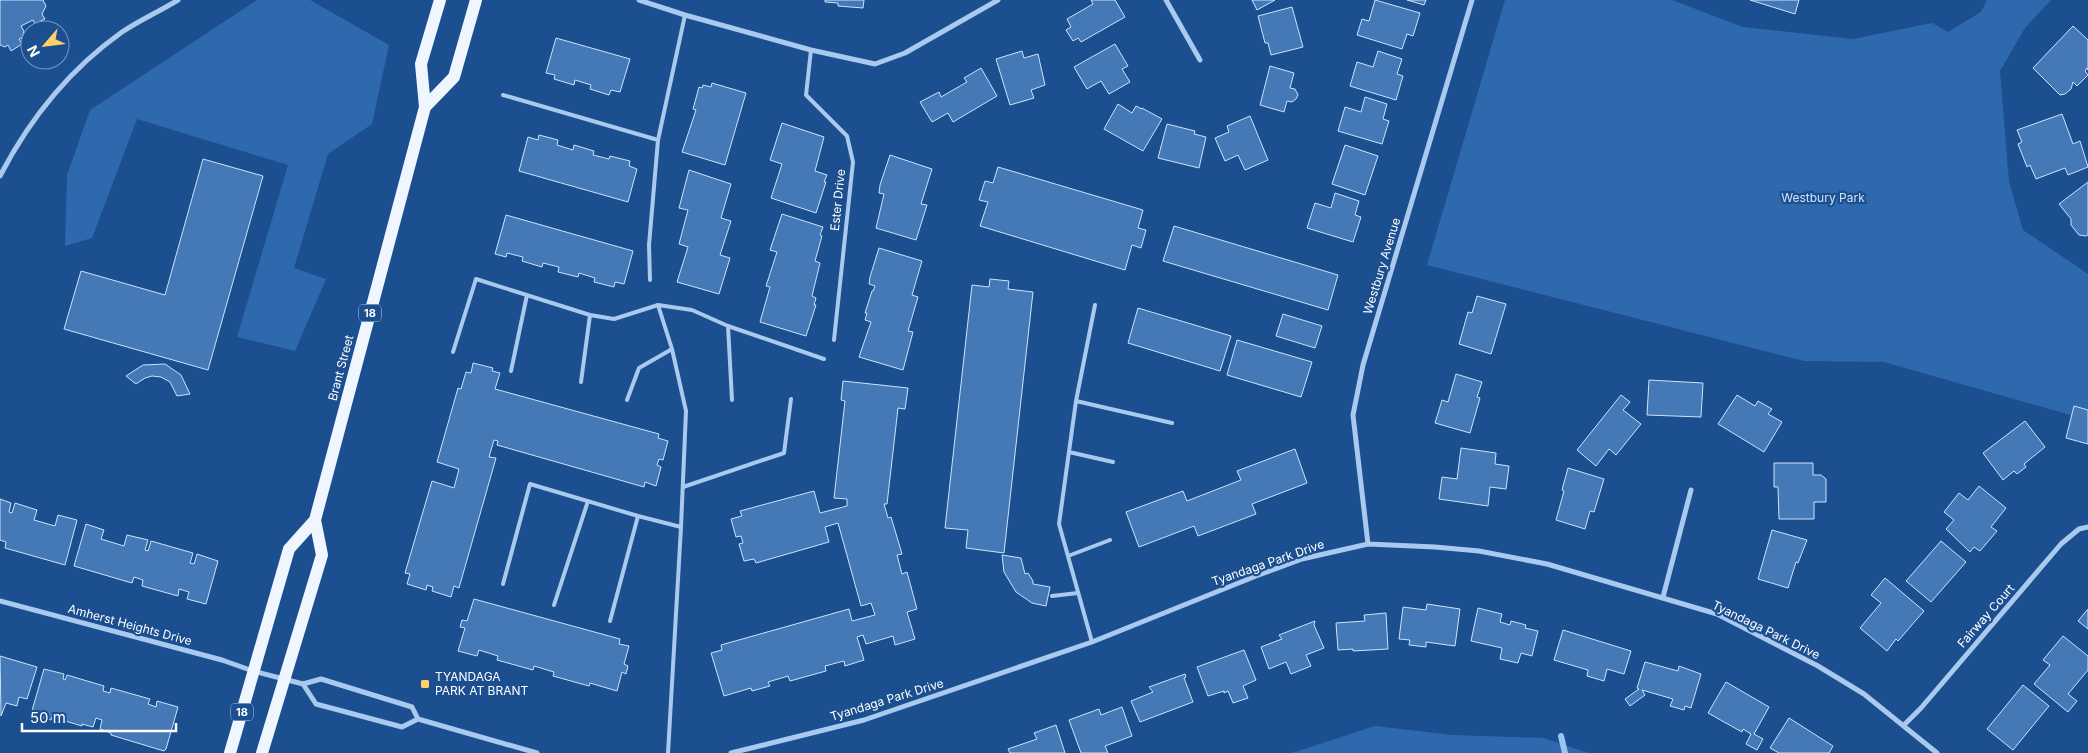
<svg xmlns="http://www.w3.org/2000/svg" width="2088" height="753" font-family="Inter,sans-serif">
	<rect width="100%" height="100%" fill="#1b4f8f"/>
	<path fill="#2e69ad" d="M257,0H310L389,45L372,124L328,154L294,268L326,279L295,351L237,337L288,165L137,119L92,238L65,246L67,175L90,110Z
		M1505,0H1672L1743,27L1853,39L1932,23L1948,32L1981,12L1987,0H2051L2025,28L2000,71L2009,182L2023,230L2088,274V420L1884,362L1804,361L1427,265Z
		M1375,726L1452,735L1544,738L1588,753H1292Z"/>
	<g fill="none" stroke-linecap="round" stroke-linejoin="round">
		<path stroke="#9cc4f0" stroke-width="6" d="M1561,736L1565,753"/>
	</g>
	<path fill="#4478b7" stroke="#cfe3fa" d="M0,0H43L46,6L42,14L45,19L35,24L33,20L21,26L24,31L22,38L19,39L22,44L11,51L8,45L5,47L0,45Z
		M825,0H864L863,8L838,6V3L825,2Z
		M1091,0H1115L1125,17L1081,42L1078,38L1073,41L1066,30L1071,27L1067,19L1093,4Z
		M1252,0H1275L1257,10Z
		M1375,0L1420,13L1413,36L1407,34L1402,49L1357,35L1362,19L1369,21Z
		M1407,0H1426L1424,5Z
		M1750,0H1799L1795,14Z
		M1292,7L1303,47L1271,55L1268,43H1265L1258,16Z
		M2073,26L2088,40V70L2087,68L2085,71L2088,75L2077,86L2073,82L2071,89L2065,94L2060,95L2033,68Z
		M556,38L630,59L620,92L611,90L609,95L590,89L591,85L575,80L574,85L554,79L555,75L546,73Z
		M1115,44L1128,66L1122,69L1130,82L1109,94L1101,81L1087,89L1074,67Z
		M1022,51L1024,58L1038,54L1045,85L1031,90L1034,98L1010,105L996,59Z
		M1378,51L1402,59L1397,74L1403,76L1396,100L1350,86L1357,62L1373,67Z
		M1270,66L1294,73L1290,88L1295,89L1298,95L1296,99L1292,102L1287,101L1284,112L1260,105Z
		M981,68L997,96L953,122L948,113L932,122L920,102L939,92L941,97L967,82L964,78Z
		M712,83L746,93L725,165L682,152L696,110L693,109L699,87L702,88L703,85L711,87Z
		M1365,97L1387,104L1383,119L1389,121L1382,144L1338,131L1345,107L1361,112Z
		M1118,104L1132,113L1136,106L1142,109V108L1162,119L1143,151L1104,129Z
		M2062,114L2073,144L2080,141L2088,167L2068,175L2065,168L2036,179L2030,165L2027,167L2018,144L2022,142L2017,130Z
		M1250,116L1268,160L1245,170L1238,155L1225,161L1215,138L1229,132L1227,126Z
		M782,123L824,137L815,171L827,175L824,182H826L816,213L771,198L782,164L770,160Z
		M1167,124L1195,131L1194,134L1206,137L1199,168L1158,158Z
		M539,135L558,140L557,145L573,150L574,145L594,151L593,155L609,159L610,156L630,161L629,166L637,169L628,202L519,171L528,137L538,140Z
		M1345,145L1378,156L1365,195L1332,184Z
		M890,155L932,169L921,204L927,205L916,240L876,228L884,194L879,193L880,185Z
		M203,159L263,176L208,370L64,329L81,271L165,295Z
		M998,167L1143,210L1138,228L1146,230L1141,248L1132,245L1125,270L980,226L988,202L979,200L985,181L993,183Z
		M689,170L731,184L721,218L731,221L720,255L730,258L719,294L677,282L688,247L679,244L688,210L679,208Z
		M2088,182V235L2086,236L2079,235L2071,225V219L2059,204Z
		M1335,193L1359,201L1355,215L1361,217L1353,242L1307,228L1315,203L1331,208Z
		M782,214L823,227L820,235L822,236L815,261L820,263L812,296L816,298L814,305H816L806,336L760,322L770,287L766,286L777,252L770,250Z
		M506,215L633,251L624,284L615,282L614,287L594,282L595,278L579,273L578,277L558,272L559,267L543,263L542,267L522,261L523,257L507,253L506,257L495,254Z
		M1174,226L1338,275L1328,310L1163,261Z
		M879,248L922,261L912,295L918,297L908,331L913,332L903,370L859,357L871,322L865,320L867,313H865L872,291H873L875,286L869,284L870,277Z
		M990,279L1009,281L1008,289L1033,292L1004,553L966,548L968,530L945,528L972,285L989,287Z
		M1477,296L1506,304L1491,354L1459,344L1468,312L1472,313Z
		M1138,308L1231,336L1220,371L1128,343Z
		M1283,314L1322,326L1315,348L1276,336Z
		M1237,340L1312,362L1301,397L1227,375Z
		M473,363L493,368L492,371L500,373L495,389L659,434L658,438L668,441L663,460L659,459L657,465L661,467L656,486L645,482L644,487L497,445L498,441L494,440L489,457L496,458L459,588L454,586L451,597L432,591L433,587L427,585L426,590L407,584L410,574L405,573L432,481L454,488L459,469L437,462L458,388L461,389L466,372L471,373Z
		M165,364L181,375L190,394L177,396L170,382L161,377L152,376L145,378L136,384L126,376L143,365Z
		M1456,374L1482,382L1477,397L1480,398L1470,433L1435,423L1442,400L1448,402Z
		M1649,380L1703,383L1701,417L1647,415Z
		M843,381L908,388L905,409L898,408L887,504H884L888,518L891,517L902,554L897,555L902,574L907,572L917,609L907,612L915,639L895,645L893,636L866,644L863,635L857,637L864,660L845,666L844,661L825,666L826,671L790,681L788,676L768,682L770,686L752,691L751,688L724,696L711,653L722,650L721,645L849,609L852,621L875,615L871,603L861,606L838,523L825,527L829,542L756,563L754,559L744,561L739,544L743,543L741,536L736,537L731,519L742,516L740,511L814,491L820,513L847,506V499L834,498L845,401L841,400Z
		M1621,395L1630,402L1623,410L1641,424L1616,455L1609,449L1596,466L1577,450Z
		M1737,395L1755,406L1758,401L1772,409L1768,414L1782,422L1764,452L1718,424Z
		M2074,406L2088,410V444L2066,438Z
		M2025,421L2045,447L2024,464L2026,467L2017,474L2014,471L2003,480L1983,453Z
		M1461,448L1496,453L1495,464L1509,466L1506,489L1490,487L1488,506L1439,499L1442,477L1457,479Z
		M1295,449L1307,483L1252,504L1256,514L1198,536L1194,526L1139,547L1126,512L1183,491L1187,501L1241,480L1237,471Z
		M1774,463H1813V475H1821L1826,479V502H1814V519H1779L1778,487H1774Z
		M1568,468L1604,479L1594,512L1590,511L1585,529L1556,520L1564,491L1562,490Z
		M1979,486L2006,508L1991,527L1997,531L1980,551L1974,547L1970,552L1946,529L1954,520L1944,512L1959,493L1968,500Z
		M0,499L11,503L9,512L12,513L15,503L37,510L34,520L55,526L58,515L77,520L65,565L5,548L6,542L0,540Z
		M86,524L104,530L101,539L124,546L127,535L148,540L145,550L148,551L151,541L193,553L190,563L194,564L197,554L218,561L206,604L187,599L189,592L179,589L178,596L142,586L143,580L134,577L132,583L74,566Z
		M1772,530L1807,540L1798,563L1796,562L1788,588L1758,579Z
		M1941,541L1966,562L1931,602L1906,581Z
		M1002,555L1021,558L1025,574L1028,573L1033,581V584L1050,587L1046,606L1032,603L1016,592L1004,572Z
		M1885,578L1924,611L1898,641L1896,639L1887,651L1860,628L1881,603L1871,595Z
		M474,599L620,639L619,644L629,646L624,664L628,666L626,674L622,672L617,691L590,683L589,686L553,676L554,672L534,666L533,670L497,660L498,656L479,650L477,656L458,651L465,628L460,627L462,620L467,621Z
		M1427,604L1460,609L1455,646L1426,642V647L1409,645L1410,640L1399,639L1403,607L1426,610Z
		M1478,608L1502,614L1500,622L1510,625L1511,621L1526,625L1525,628L1538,631L1532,656L1521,653L1518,663L1500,659L1502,648L1471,641Z
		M2088,609V629L2078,621Z
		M1386,613L1388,649L1353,651V649L1338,650L1336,623L1365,621L1364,615Z
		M1315,621L1314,625L1324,648L1306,655L1311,666L1291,674L1286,662L1269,669L1261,647L1282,639L1279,635Z
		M1563,630L1631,651L1624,674L1607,669L1604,681L1587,676L1588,670L1554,660Z
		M2063,636L2088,656V670L2068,694L2077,701L2068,712L2034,684L2050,665L2043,660Z
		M1244,650L1256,680L1243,686L1248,698L1233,703L1228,691L1224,693V691L1208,696L1197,667Z
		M0,656L37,667L27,699L19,697L17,706L6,703L1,716Z
		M1645,662L1678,671L1679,666L1701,674L1691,708L1685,706L1684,710L1670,706L1673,699L1642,690L1645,695L1630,706L1625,699L1639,689L1637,688Z
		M44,669L64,674L63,679L65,680L67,675L104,686L103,691L110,693L111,688L150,699L148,704L156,707L157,701L178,707L166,749L164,751L111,735V733L100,729L102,720L96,718L93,727L82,724V726L52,717L51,720L31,714Z
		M1185,674L1186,677L1184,678L1193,702L1140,722L1131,701L1153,692L1149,687Z
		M1726,682L1769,707L1754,734L1763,739L1757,750L1746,744L1751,734L1743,729L1742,732L1708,713Z
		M2023,685L2049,706L2013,750L1987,729Z
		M1122,707L1132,736L1105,746L1108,753H1081L1069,720L1099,709L1101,715Z
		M1789,718L1833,746L1829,753H1779L1770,748Z
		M1056,725L1065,753H1010L1008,749L1037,739L1034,733Z"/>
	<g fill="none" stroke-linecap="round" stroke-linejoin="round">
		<path stroke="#a9c9ee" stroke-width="4" d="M811,50L806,95L847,136L853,162L834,340
			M503,95L658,140
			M650,280L649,245L658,140L685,15
			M658,305L672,349L686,411L681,527L668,753
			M728,326L732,400
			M453,352L476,279L590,315L614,319L658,305L692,310L728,326L824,359
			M511,371L527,295
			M581,382L590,315
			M627,400L639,368L672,349
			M1076,401L1172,423
			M1069,452L1113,462
			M683,487L784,453L791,399
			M1068,556L1110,540
			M503,584L530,484L638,516
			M1052,596L1078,593
			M554,605L588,501
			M610,621L638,516L681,527
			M1092,642L1059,524L1076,401L1095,305"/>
		<path stroke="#a9c9ee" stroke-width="5" d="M639,0L685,15L811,50L875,64L905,53L998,0
			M1166,0L1200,60
			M0,176C29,120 70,69 122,32C140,20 160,11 178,0
			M1368,544L1353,415L1363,365L1472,0
			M1663,597L1691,490
			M0,601L222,660L253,671L303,684L321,679L412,707L418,719
			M303,684L316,704L402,727L418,719L537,753
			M1904,725L1921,708L2061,544L2079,529L2088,527
			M731,753L864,720L1092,642L1256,576L1302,559L1368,544L1435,547L1479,551L1547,564L1717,614L1818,666L1864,694L1937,753"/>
		<path stroke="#f0f6ff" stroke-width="12" d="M425,107L454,77L476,0
			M230,753L289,549L315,520L425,107L421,64L440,0
			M262,753L322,555L315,520"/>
	</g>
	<rect fill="#ffd166" stroke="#1b4f8f" stroke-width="2" x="420" y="679" width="10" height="10" rx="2.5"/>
	<g text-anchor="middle" stroke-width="4.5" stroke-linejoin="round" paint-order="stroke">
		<g fill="#1b4f8f" stroke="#bbcadd" stroke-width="1">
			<rect x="359" y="304.5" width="22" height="17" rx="4"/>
			<rect x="231" y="703.5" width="22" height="17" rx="4"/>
		</g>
		<g font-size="11" font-weight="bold" fill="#fff">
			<text x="370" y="317">18</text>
			<text x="242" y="716">18</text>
		</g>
		<g font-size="12" fill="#cfe3fa" stroke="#1b4f8f">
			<text x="1823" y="202">Westbury Park</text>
		</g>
		<g font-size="12" fill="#fff" stroke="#1b4f8f">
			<text transform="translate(838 200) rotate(-84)" y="4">Ester Drive</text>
			<text transform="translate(1382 266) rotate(-73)" y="4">Westbury Avenue</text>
			<text transform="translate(341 368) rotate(-75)" y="4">Brant Street</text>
			<text transform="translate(1268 563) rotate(-19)" y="4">Tyandaga Park Drive</text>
			<text transform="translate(1986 616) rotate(-49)" y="4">Fairway Court</text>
			<text transform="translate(130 625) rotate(15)" y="4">Amherst Heights Drive</text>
			<text transform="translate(1766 630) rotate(26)" y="4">Tyandaga Park Drive</text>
			<text transform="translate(887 700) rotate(-17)" y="4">Tyandaga Park Drive</text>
		</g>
		<g font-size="12" fill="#fff" stroke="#1b4f8f" text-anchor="start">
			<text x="435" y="681">TYANDAGA<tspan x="435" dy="14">PARK AT BRANT</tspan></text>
		</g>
	</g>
	<g transform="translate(45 45) rotate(242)"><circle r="24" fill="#1b4f8f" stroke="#7695bc"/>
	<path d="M0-4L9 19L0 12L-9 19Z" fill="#ffd166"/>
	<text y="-8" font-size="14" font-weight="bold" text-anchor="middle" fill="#ffffff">N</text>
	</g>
	<path d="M22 723v8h154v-8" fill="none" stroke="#ffffff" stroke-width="2.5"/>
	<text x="30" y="723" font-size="15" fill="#ffffff" stroke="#1b4f8f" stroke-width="4" paint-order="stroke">50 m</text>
</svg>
